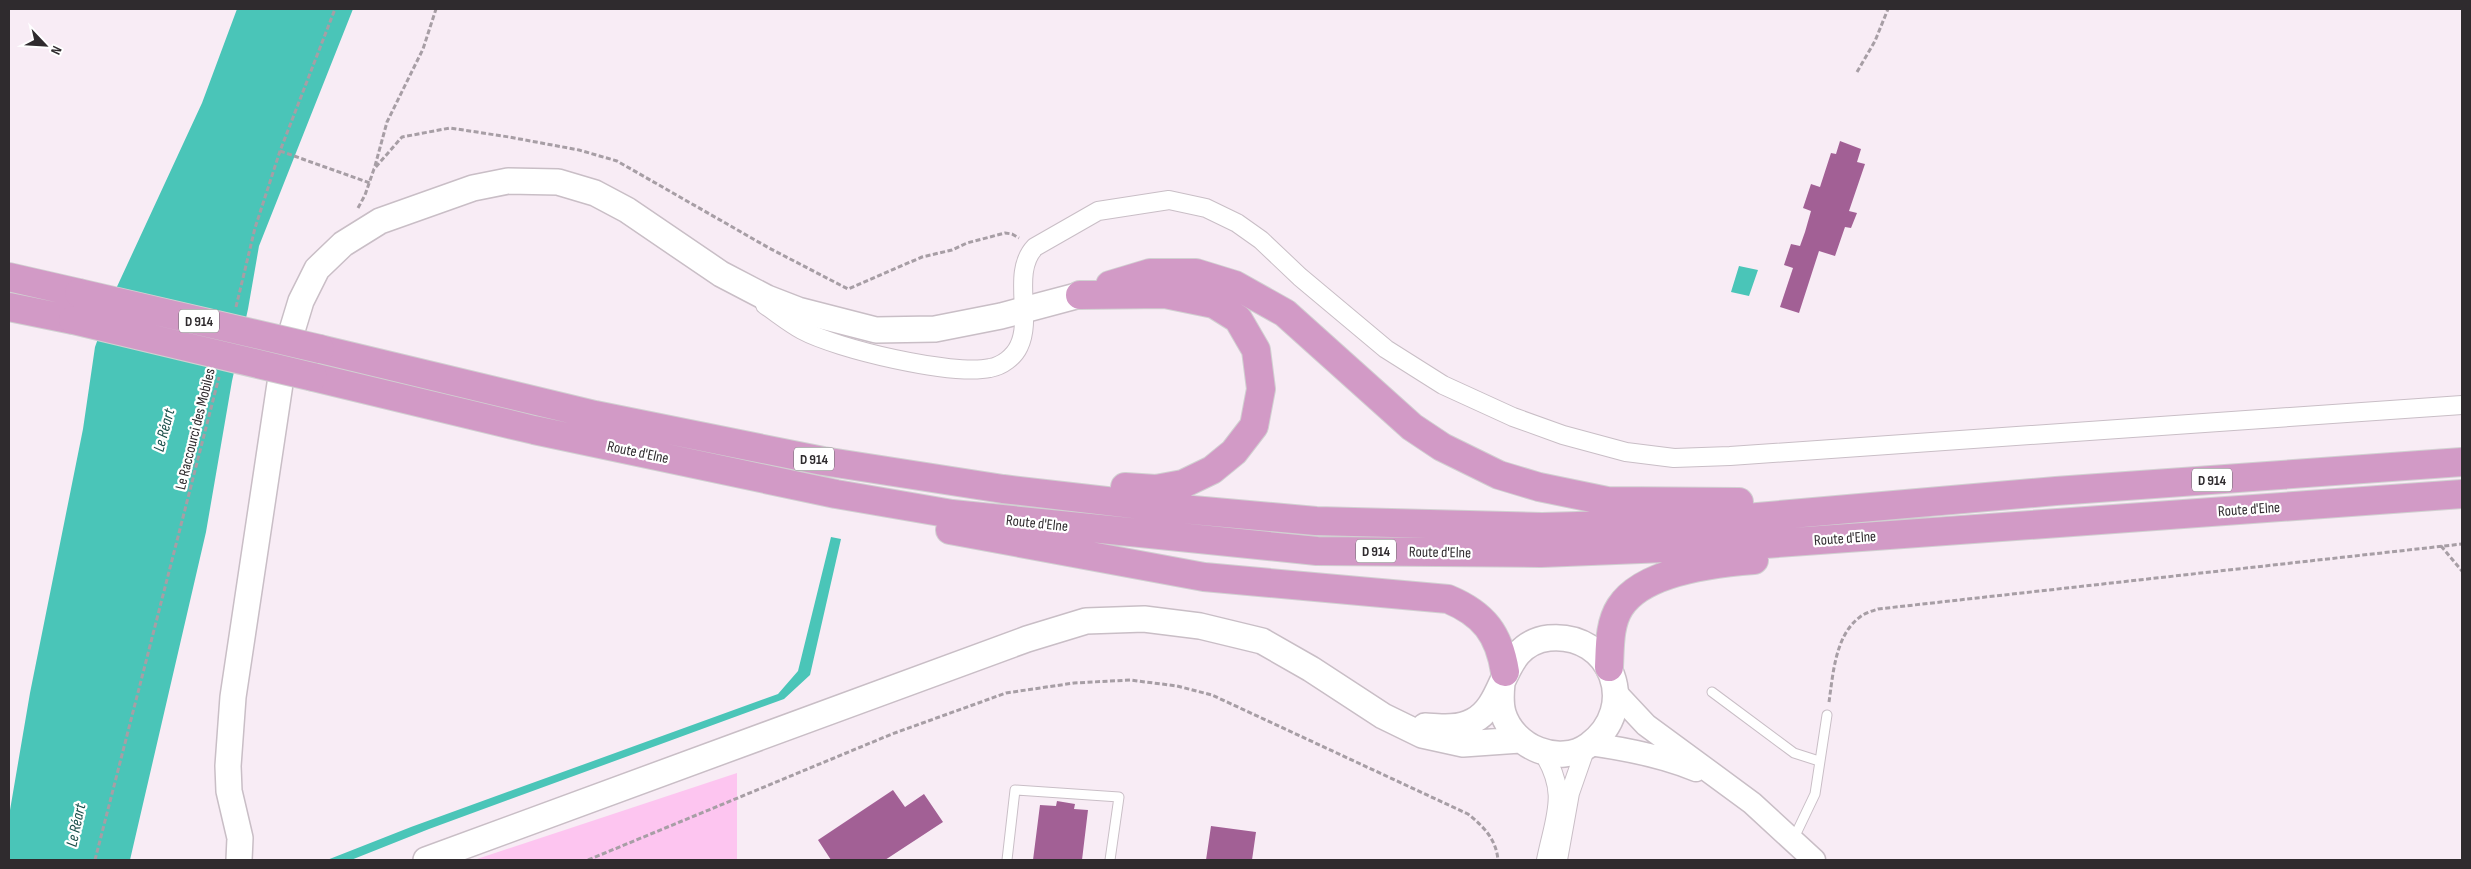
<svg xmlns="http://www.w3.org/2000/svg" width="2471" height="869" font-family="'Sofia Sans Condensed',sans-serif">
	<rect width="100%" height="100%" fill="#f8ecf5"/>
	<path fill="#fdc5f0" d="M737,773V860H474Z"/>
	<path fill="#4ac5b8" d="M237,9H353L259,246L248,309L232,381L206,532L130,860H9V816L30,693L83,429L95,347L115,291L202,103Z
		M1739,266L1758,270L1749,296L1731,292Z
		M831,537L841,539L810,675L784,699L429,829L351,860H327L411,827L778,694L798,671Z"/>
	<path fill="#a26095" d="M1840,141L1861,149L1857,162L1865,164L1849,211L1857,213L1851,228L1845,227L1835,256L1819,251L1799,313L1780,307L1793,268L1784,265L1791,244L1800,246L1805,232L1811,211L1803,208L1811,184L1820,187L1831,153L1836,154Z
		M893,790L905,807L924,794L943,822L885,860H831L818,840Z
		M1057,801L1075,804L1074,809L1088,810L1082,860H1033L1040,805L1056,806Z
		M1211,826L1256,832L1252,860H1206Z"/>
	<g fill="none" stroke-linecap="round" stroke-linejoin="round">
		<g stroke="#c9bec6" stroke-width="11">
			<path id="service" d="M1712,692L1794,753L1819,761
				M1793,840L1815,794L1827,715
				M1007,860L1015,790L1119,797L1110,860"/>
		</g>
		<g stroke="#c9bec6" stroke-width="20">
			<path id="minor" d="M765,305C777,313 789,323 802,330C837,349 952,376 990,368C1002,366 1014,357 1019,346C1033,317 1011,272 1035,247L1098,211L1169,200L1206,208L1237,223L1261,240L1300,277L1386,349L1443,385L1513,417L1563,435L1626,452L1674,458L1730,456L2462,405
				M1542,751C1569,793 1555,815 1546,860
				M1558,860L1570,793L1586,747"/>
		</g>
		<g stroke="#c9bec6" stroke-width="25">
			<path id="tertiary" d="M1616,693L1646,725L1752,803L1814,860
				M1590,744C1626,749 1662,756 1696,770"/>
		</g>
		<g stroke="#c9bec6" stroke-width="28">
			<path id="secondary" d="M1425,726C1440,727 1459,729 1473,721C1508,703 1499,644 1549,638C1612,632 1640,708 1589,745C1559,767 1513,747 1503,713C1500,703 1501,693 1502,683
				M239,860L240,838L229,791L228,766L233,697L284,357L301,301L317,269L343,244L380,221L473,188L508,181L558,182L595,193L627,210L721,274L767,298L798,310L876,330L935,329L1001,316L1080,295
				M426,860L1027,639L1086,621L1144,619L1200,626L1262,641L1311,669L1383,716L1422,735L1463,744L1520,740"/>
		</g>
		<g stroke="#d1d0d1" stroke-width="30">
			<path id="trunk" d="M9,277L79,293
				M1110,285L1150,273H1196L1235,285L1285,313L1412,427L1442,447L1499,475L1539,487L1607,501L1739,502
				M1080,295L1165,294L1214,304L1238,319L1256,350L1261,389L1254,426L1234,452L1212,470L1183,484L1156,489L1125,487
				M9,307L73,320
				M320,349L595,415L823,461L1003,489L1159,507L1316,521L1542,527L1688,523L2056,491L2462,462
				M313,377L534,430L836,494L952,514L1317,551L1541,553L1765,544L2462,494
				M950,530L1204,577L1448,599C1484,614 1499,634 1505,672
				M1609,667C1610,647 1609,624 1620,607C1643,571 1715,563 1754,560"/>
		</g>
		<path stroke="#a79ea5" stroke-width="3" stroke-dasharray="5 2.5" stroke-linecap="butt" d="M1857,72L1875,41L1888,9
			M280,151L370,183
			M375,166L387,122L423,49L436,9
			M358,208L365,195L374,169L402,137L450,128L509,137L579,150L617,161L769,248L848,289L922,257L952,250L967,243L1005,233L1012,234L1019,238
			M236,307L255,228L280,151L335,9
			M2441,546L2462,571
			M1829,702C1833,675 1835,635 1860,617C1865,613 1872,611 1878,609L2462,544
			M95,860L219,377
			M588,860L892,734L1006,693L1074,683L1130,680L1177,686L1212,695L1468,814C1484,827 1496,839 1498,860"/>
		<use href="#service" stroke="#fff" stroke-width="9"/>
		<use href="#minor" stroke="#fff" stroke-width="18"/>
		<use href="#tertiary" stroke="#fff" stroke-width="22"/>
		<use href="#secondary" stroke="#fff" stroke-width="25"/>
		<use href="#trunk" stroke="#d29ac6" stroke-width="28"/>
		<g stroke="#d1d0d1" stroke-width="30" stroke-linecap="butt">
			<path id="trunk-bridge" d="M79,293L320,349
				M73,320L313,377"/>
		</g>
		<use href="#trunk-bridge" stroke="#d29ac6" stroke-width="28"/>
	</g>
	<g text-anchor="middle" stroke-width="4.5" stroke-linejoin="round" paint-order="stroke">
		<g fill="#fff" stroke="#6d6b6d" stroke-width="1">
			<rect x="179" y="309.5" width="40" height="23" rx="4"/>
			<rect x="794" y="447.5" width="40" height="23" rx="4"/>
			<rect x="2192" y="468.5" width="40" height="23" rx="4"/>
			<rect x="1356" y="539.5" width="40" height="23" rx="4"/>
		</g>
		<g font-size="14" font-weight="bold" fill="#2f2b2e">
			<text x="199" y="326">D 914</text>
			<text x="814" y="464">D 914</text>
			<text x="2212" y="485">D 914</text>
			<text x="1376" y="556">D 914</text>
		</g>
		<g font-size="15" fill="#2f2b2e" stroke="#fff">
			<text transform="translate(195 429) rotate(-76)" y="5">Le Raccourci des Mobiles</text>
			<text transform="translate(638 452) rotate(12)" y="5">Route d'Elne</text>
			<text transform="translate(2249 509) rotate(-4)" y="5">Route d'Elne</text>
			<text transform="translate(1037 523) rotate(6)" y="5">Route d'Elne</text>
			<text transform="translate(1845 538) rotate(-4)" y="5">Route d'Elne</text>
			<text transform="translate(1440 552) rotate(1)" y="5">Route d'Elne</text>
		</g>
		<g font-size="16" font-style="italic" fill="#1a4f4a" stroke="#fff">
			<text transform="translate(163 430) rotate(-75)" y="6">Le Réart</text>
			<text transform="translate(75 825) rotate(-78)" y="6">Le Réart</text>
		</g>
	</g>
	<rect width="2471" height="869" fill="none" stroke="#2f2b2e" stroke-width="20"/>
	<g transform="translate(45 45) rotate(115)" stroke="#ffffff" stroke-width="4" paint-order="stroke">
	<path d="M0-4L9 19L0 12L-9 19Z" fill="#2f2b2e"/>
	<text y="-8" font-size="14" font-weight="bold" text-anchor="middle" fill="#2f2b2e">N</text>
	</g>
</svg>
